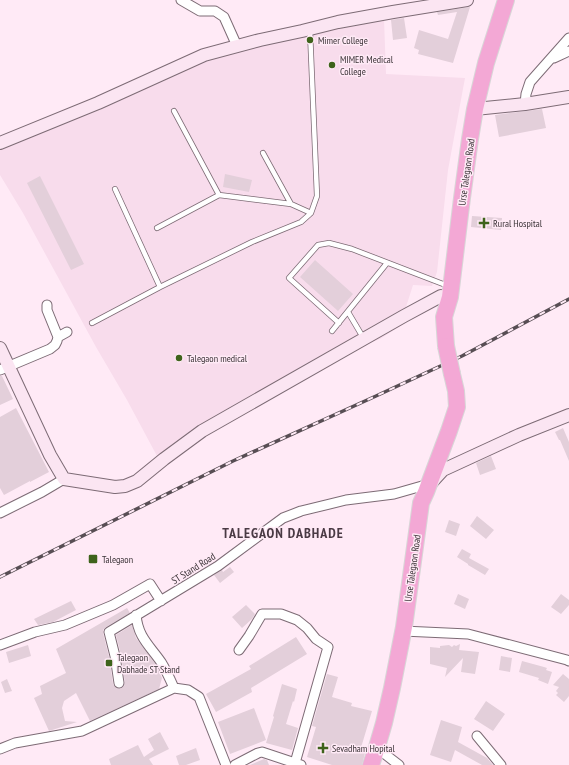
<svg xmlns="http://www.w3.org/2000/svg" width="569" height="765" font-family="'PT Sans Narrow',sans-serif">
	<rect width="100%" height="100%" fill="#ffeaf6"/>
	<path fill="#f8dcec" d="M384,19L386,74L465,78L448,170L437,272L432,286L413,285L406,307L413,318L380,339L336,356L209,425L157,456L127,400L96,347L23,213L0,175V148L206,60L279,40Z"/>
	<path fill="#e3cfda" d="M470,7L453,63L418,54L419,50L414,48L419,30L448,39L457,12L438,15L437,12Z
		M404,18L407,38L393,40L391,20Z
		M542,109L546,128L499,137L495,115Z
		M225,174L252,180L249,192L223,187Z
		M40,176L84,264L71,270L27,183Z
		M472,216L502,218L501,230L471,227Z
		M315,260L353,294L338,311L300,277Z
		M0,376H2L13,399L0,405Z
		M16,408L49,472L30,482V481L4,495L0,488V417Z
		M563,428L569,442V461L560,440H559L555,432Z
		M491,456L496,469L480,475L476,463Z
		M477,516L494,530L486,539L470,526Z
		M449,520L460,524L456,536L445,532Z
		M462,549L471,554L469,558L489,569L485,575L468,565V564L457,557Z
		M230,567L234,572L220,583L214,575L222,570L223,572Z
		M458,594L469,599L465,609L454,604Z
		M561,594L569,600V605L561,614L551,607Z
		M71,601L76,610L53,622L38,625L34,619Z
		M246,605L255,614L252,619L242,628L232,617Z
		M127,608L130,613L106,627L103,630V633L109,657L113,684L116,688L120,689L124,686L125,683L121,655L116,635L132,625L136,638L156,665L162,678L159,689L90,721L76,693L64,701L62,708L65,721L77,722L49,731L34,698L42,694L40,686L66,673L56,649Z
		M296,637L307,654L251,688L252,692L216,712L206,694L251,669L249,666Z
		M460,644L459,650L479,652L475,674L461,672L463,658L445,677L447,668L430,664V647L440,648V646L449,645L452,647L454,645L456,646Z
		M28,645L31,656L9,663L6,652Z
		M501,656L512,658L510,672L499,670Z
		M522,661L544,667L547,668L546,670L552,672L548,684L538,680L539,678L519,672Z
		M327,674L338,677L332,697L352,703L351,706L372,711L360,751L365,753L362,765H332L307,757L316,727L312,726Z
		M563,674L569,679V696L564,702L556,695L558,693L556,691L559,687L553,685Z
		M7,679L12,691L5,693L1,682Z
		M282,684L297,689L294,702L293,701L286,724L298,728L292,750L266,743L274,717L273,716Z
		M486,701L505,714L493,731L474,719Z
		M254,708L266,740L230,754L218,722Z
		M441,720L462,727L458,742L487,758L493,765H482L455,750L451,762L430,755Z
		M160,732L169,749L149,759L153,765H111L109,759L138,745L144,757L154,750L148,739Z
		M196,748L200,760L186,765H179L176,756Z
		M264,759L267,760L269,765H250Z"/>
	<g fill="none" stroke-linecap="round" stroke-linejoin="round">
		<g stroke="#7d6b75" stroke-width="6">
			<path id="lane" d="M174,111L219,195
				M263,153L291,204
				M115,189L160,287
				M157,228L219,195L291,204L311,213
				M348,312L364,339
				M92,323L160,287L252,242L301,222L311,213L317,196L310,31
				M339,323L289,278L318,245L329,243L352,249L443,284
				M332,331L387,263"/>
		</g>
		<g stroke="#7d6b75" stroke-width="11">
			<path id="street" d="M181,0L200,11H215L224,17L237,46
				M554,58L569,51
				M525,104L526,94L530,82L569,38
				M58,337L67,332
				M0,370L50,349L55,345L57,341L58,337L47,310V305
				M0,513L42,492L64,479
				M136,615C138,637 149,645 161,662C166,670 170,679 174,688L188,690L199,697L226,765
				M403,631L468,634L567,660L569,661
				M0,645L35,632L65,625L113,605L150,584L161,601
				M239,650L249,636L262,614H281L297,620L307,628L316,639L328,647L295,763
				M119,683L115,656L109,632L218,566L283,518L301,511L346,500L394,494L429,484
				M477,736L501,765
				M0,749L15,743L82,731L174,688
				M386,755L399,765
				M235,765L258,753L262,752L301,765"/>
		</g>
		<g stroke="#7d6b75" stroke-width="14">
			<path id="secondary" d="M475,109L525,104L569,97
				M0,143L98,103L204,55L260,40L302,31L338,22L393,12L467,0
				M0,348L50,455L64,479L115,487L125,486L137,481L164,459L202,431L404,316L441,296
				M431,483L443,470L519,435L569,415"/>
		</g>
		<g stroke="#d8d6d7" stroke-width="18">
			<path id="highway" d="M446,346L444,317L450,297L462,198L470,139L475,109L486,63L506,0
				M371,765L377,747L384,723L392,688L404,627L421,503L426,492L449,431L457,407L456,391L452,374"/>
		</g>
		<use href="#lane" stroke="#fff" stroke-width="4.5"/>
		<use href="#street" stroke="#fff" stroke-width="9"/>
		<use href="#secondary" stroke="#fbe5f2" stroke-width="12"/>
		<use href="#highway" stroke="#f3a8d5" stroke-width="16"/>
		<g stroke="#584e54" stroke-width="3.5">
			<path id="rail" d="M0,577L233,461L376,396L462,356L569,299"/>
		</g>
		<use href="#rail" stroke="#ffeaf6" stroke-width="2" stroke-dasharray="6" stroke-linecap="butt"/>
		<g stroke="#d8d6d7" stroke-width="18" stroke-linecap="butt">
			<path id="highway-bridge" d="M446,346L452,374"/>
		</g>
		<use href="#highway-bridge" stroke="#f3a8d5" stroke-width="16"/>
	</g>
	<g fill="#3e631b" stroke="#ffeaf6" stroke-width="1.5">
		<circle cx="310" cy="40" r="4"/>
		<circle cx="332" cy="65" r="4"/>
		<path d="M482 217h4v4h4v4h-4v4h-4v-4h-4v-4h4z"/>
		<circle cx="179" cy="358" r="4"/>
		<rect x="88" y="554" width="10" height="10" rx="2"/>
		<rect x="105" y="659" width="8" height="8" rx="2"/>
		<path d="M321 742h4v4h4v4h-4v4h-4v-4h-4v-4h4z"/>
	</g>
	<g text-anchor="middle" stroke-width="3" stroke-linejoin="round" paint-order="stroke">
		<g font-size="10" fill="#3b3337" stroke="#ffeaf6" text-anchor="start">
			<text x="318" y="44">Mimer College</text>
			<text x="340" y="63">MIMER Medical<tspan x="340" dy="12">College</tspan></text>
			<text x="493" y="227">Rural Hospital</text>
			<text x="187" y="362">Talegaon medical</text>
			<text x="102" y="563">Talegaon</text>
			<text x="117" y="661">Talegaon<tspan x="117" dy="12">Dabhade ST Stand</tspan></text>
			<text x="332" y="752">Sevadham Hopital</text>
		</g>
		<g font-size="10" fill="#3b3337" stroke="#ffeaf6">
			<text transform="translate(466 172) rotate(-82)" y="4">Urse Talegaon Road</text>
			<text transform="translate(193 568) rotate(-32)" y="4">ST Stand Road</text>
			<text transform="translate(412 568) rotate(-82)" y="4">Urse Talegaon Road</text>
		</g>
		<g font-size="14" font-weight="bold" letter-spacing="1" fill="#4a3a44" stroke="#ffeaf6">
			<text x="283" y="538">TALEGAON DABHADE</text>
		</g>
	</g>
</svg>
